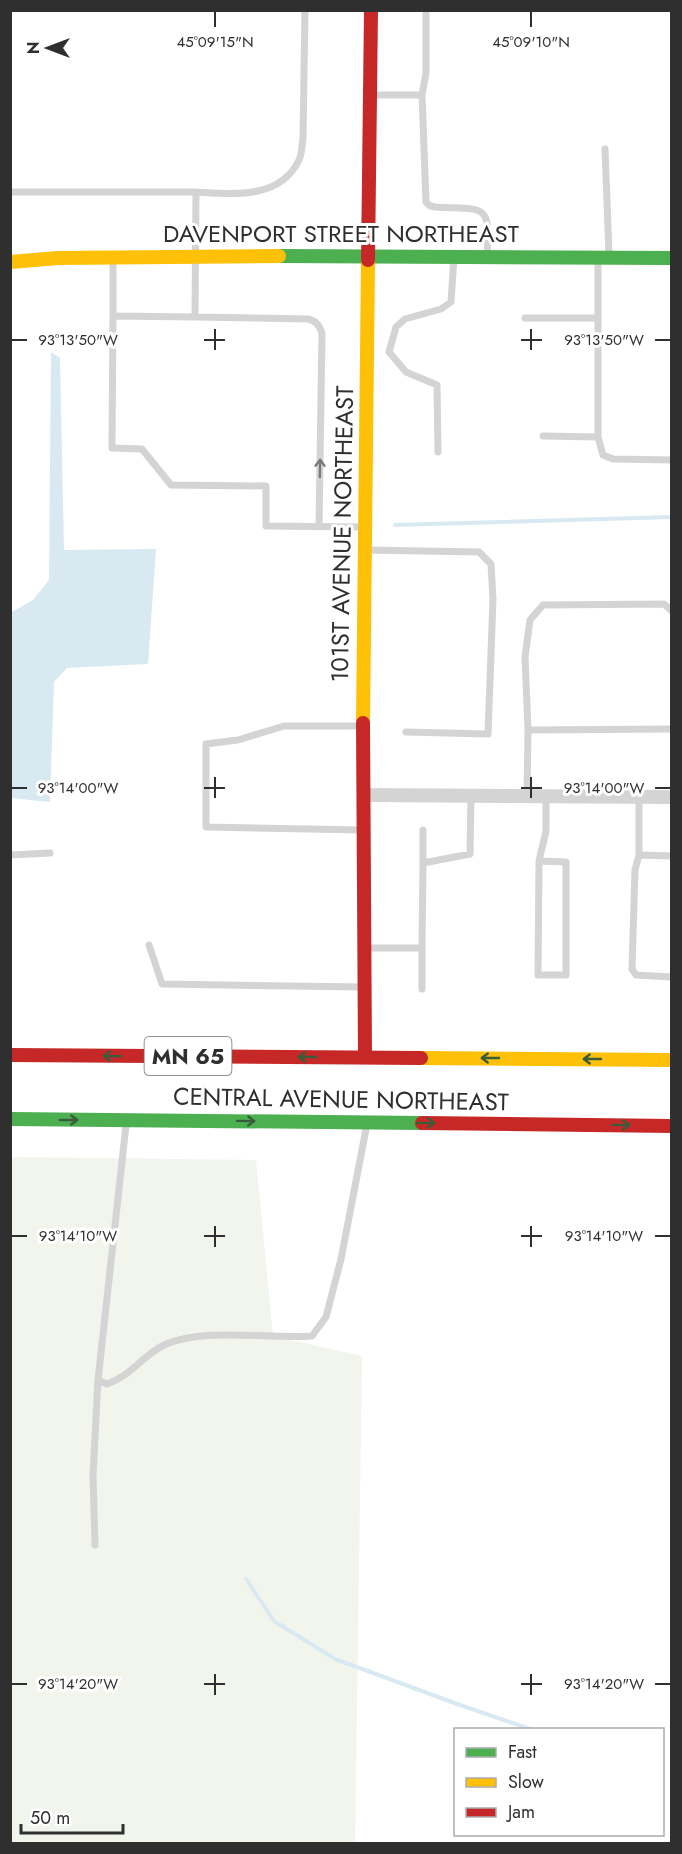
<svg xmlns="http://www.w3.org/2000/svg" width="682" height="1854" font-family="Jost,sans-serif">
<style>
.green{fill:#f1f5ec}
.water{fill:#d8e9f2}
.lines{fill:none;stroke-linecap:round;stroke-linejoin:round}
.stream{stroke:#d8e9f2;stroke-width:4}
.lane{stroke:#d4d4d4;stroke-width:7}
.street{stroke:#d4d4d4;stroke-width:14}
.fast{stroke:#4caf50;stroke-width:14}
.slow{stroke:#ffc107;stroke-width:14}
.jam{stroke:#c62828;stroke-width:14}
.oneway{stroke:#797979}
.oneway2{stroke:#395c3b}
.ticks{fill:none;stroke:#2f2f2f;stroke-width:2}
.labels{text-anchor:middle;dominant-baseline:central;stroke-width:6;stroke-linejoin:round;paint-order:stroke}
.shield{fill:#fff;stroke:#6d6d6d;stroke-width:1.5}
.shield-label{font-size:22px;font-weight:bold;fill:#2f2f2f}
.street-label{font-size:24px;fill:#2f2f2f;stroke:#fff}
.ticks-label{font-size:15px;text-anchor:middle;fill:#2f2f2f;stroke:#fff;stroke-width:6;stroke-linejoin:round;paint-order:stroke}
</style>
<rect width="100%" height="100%" fill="#fff"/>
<path class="green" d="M11 1157 256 1160 273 1336 362 1356 355 1843 11 1844Z"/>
<path class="water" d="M51 352 60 358 64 550 156 549 148 664 67 668 54 682 50 802 11 798 10 613 33 600 49 580Z"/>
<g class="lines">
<path class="stream" d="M395 525 672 517
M246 1579 274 1621 335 1659 460 1705 533 1730"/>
<path class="lane" d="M305 10 303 138C302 145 302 154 299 160 280 200 232 194 196 192L195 317 113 316 112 448 142 449 171 485 266 486V526L361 527
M426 10V73L422 95 426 202 430 206 435 207C484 210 491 201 487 256
M373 95H422
M605 149 609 255
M10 192H196
M113 258V316
M195 317 308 319C316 321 319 325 322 333L319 527
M525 318H597
M389 352 396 327 405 319 441 309 451 302 454 257
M389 352 406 372 437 385 438 452
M543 436 598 437V260
M598 437 603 455 613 459 672 460
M367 550 479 552 491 564 493 599 488 734 406 732
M361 726H284L238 740 206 744V827L361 830
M528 730 525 657 530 620 543 605 664 604 672 611
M527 796 528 730 672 729
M639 796V855L672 856
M10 855 50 853
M639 855 635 870 632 969 636 975 672 977
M539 861 566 862V975H538L539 861 546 831V796
M423 863V830
M149 945 162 984 362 987
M367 948H422L423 863 470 854 471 795
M422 989V948
M98 1380 107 1384C131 1376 143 1355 164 1345 204 1327 268 1339 312 1336L326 1317 341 1259 366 1129
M95 1545 93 1475 98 1380 126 1125"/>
<path class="street" d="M364 795 672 797"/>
<path class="fast" d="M279 256 672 258
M10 1119 422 1123"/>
<path class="slow" d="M10 262 58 258 279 256
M363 723 368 260
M421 1058 672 1060"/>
<path class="jam" d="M368 260 371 10
M363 723 365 1057
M10 1055 421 1058
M422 1123 672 1126"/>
</g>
<defs><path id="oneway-shaft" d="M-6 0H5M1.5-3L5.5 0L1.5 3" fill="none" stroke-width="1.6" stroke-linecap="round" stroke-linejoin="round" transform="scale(1.5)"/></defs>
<use class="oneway" href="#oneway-shaft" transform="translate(320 468) rotate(-89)"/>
<g class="oneway2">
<use href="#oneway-shaft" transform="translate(112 1056) rotate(-179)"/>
<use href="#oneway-shaft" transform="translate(307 1057) rotate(-180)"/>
<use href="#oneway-shaft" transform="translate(490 1058) rotate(-180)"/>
<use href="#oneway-shaft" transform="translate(592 1059) rotate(-180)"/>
<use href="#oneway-shaft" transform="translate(69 1120)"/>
<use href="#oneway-shaft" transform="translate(246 1121) rotate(1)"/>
<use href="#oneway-shaft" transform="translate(426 1123) rotate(1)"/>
<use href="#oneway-shaft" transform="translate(621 1125) rotate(1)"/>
</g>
<path class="ticks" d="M215 12V27M531 12V27M215 329V350M531 329V350M12 340H27M204 340H225M521 340H542M655 340H670M215 777V798M531 777V798M12 788H27M204 788H225M521 788H542M655 788H670M215 1226V1247M531 1226V1247M12 1236H27M204 1236H225M521 1236H542M655 1236H670M215 1674V1695M531 1674V1695M12 1684H27M204 1684H225M521 1684H542M655 1684H670"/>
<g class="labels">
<rect class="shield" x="144.5" y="1037" width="87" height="38" rx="4.5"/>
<g class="shield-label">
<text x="188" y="1056">MN 65</text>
</g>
<g class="street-label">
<text x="341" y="233">DAVENPORT STREET NORTHEAST</text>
<text transform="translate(342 534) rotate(-89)">101ST AVENUE NORTHEAST</text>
<text transform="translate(341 1099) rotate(1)">CENTRAL AVENUE NORTHEAST</text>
</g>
</g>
<g class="ticks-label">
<text x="215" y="47">45°09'15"N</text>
<text x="531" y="47">45°09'10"N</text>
<text x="604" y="345">93°13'50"W</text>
<text x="78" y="345">93°13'50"W</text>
<text x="78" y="793">93°14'00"W</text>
<text x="604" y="793">93°14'00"W</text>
<text x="78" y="1241">93°14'10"W</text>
<text x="604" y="1241">93°14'10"W</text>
<text x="604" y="1689">93°14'20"W</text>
<text x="78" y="1689">93°14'20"W</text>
</g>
<rect width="682" height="1854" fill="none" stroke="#2f2f2f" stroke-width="24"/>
<rect x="454" y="1728" width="210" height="108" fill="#ffffff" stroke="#acacac" stroke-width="1.5"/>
<rect x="466" y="1748" width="30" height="9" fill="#4caf50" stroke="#acacac" stroke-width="1.5"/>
<text x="508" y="1758" font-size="18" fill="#2f2f2f">Fast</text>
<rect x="466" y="1778" width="30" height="9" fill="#ffc107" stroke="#acacac" stroke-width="1.5"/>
<text x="508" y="1788" font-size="18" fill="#2f2f2f">Slow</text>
<rect x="466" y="1808" width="30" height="9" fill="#c62828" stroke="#acacac" stroke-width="1.5"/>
<text x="508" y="1818" font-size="18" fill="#2f2f2f">Jam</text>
<g transform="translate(48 48) rotate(270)" stroke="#ffffff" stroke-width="4.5" paint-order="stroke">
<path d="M0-4.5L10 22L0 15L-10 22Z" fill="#2f2f2f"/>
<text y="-9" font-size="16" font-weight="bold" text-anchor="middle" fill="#2f2f2f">N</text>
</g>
<path d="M21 1824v9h102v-9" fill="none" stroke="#2f2f2f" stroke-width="3"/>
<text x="30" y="1824" font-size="18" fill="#2f2f2f" stroke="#ffffff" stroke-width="4.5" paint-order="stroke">50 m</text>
</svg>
